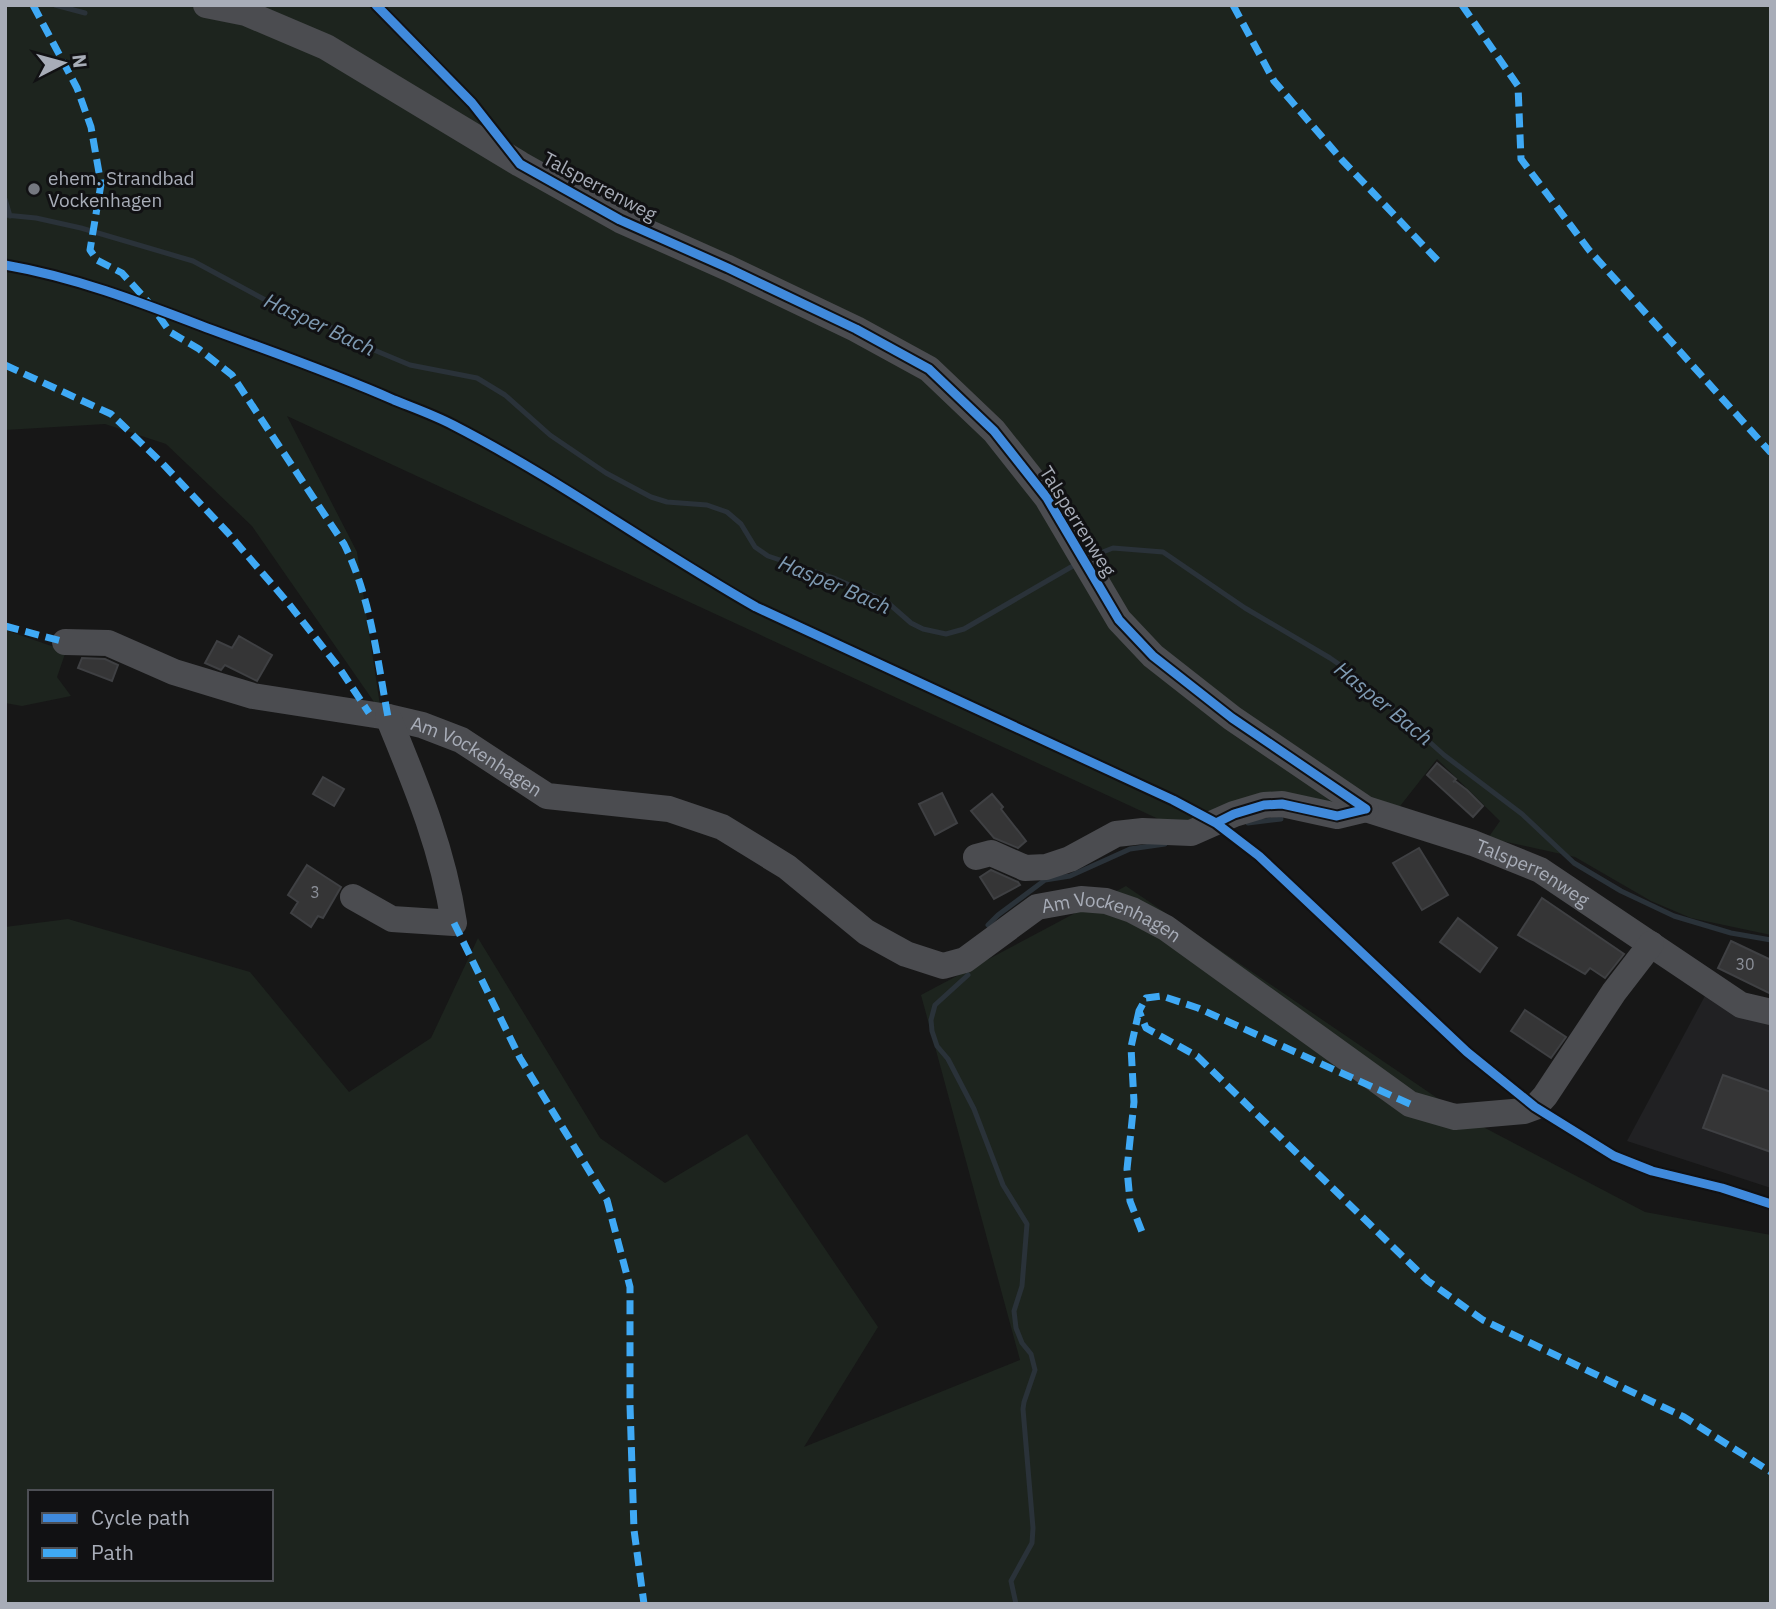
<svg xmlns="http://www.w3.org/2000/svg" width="1776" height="1609" font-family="'IBM Plex Sans',sans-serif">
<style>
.built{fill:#212123}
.green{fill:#1d241e;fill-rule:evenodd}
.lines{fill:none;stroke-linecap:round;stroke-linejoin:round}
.stream{stroke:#2a3239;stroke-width:5}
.building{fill:#353536;stroke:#3f4043;stroke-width:2}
.minor{stroke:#4b4c50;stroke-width:26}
.quiet{stroke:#3fa9f5;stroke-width:7;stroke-dasharray:14 7;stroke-linecap:butt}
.cycleway-casing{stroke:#111113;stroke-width:13}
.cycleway{stroke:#408adc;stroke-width:9}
.poi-dot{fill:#757880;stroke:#111113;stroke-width:2.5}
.labels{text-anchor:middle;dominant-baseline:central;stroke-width:6;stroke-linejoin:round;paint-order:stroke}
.number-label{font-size:16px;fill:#8b8f98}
.poi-label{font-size:19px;fill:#a8adb8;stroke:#111113;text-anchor:start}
.street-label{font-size:19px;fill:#a8adb8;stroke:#111113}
.water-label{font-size:21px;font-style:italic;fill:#7f9bb3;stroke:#111113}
</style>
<rect width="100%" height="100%" fill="#171717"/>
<path class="built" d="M1706 994 1771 1021V1188L1627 1141Z"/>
<path class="green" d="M5 5H1771V935L1691 918 1651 901 1575 857 1488 838 1500 821 1437 759 1397 810 1330 809 1292 812 1178 828 287 416 357 552 381 712 252 526 166 444 105 424 5 430Z
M5 630 66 651 57 677 71 696 22 706 5 703Z
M1126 886 1468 1119 1645 1212 1771 1235V1604H5V927L68 919 250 972 349 1092 431 1038 478 938 600 1138 665 1183 747 1134 878 1327 804 1447 1020 1360 921 995ZM30 1492H271V1579H30Z"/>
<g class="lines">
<path class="stream" d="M55 5 85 13
M5 199 10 216
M5 215 36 218 81 228 193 261 271 303 347 334 374 350 410 365 477 378 505 395 550 435 606 473 651 497 667 502 707 505 727 512 741 524 755 547 768 556 834 578 887 602 911 623 923 629 946 634 964 629 1078 563
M1090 557 1113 548 1163 552 1245 608 1330 658 1356 676 1444 755 1522 814 1574 863 1621 891 1674 916 1731 933 1771 940
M1248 823 1281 819
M988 925 998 915 1045 880 1070 876 1130 849 1165 844
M968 975 935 1005 931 1020 932 1031 937 1046 948 1059 974 1109 1003 1185 1027 1224 1022 1286 1014 1311 1016 1328 1022 1343 1031 1354 1035 1370 1024 1402 1023 1409 1033 1528 1032 1543 1011 1581 1016 1604"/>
</g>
<path class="building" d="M239 636 272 655 257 681 225 665 221 670 205 663 217 641 232 648Z
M82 658 105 659 118 665 112 681 78 668Z
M1437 763 1456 779 1453 782 1455 781 1467 790 1483 806 1473 817 1427 775Z
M323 777 344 789 334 806 313 794Z
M942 793 957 823 935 835 919 804Z
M992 794 1003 807 1001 809 1026 841 1018 848 994 838 971 811Z
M1419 848 1448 895 1422 910 1393 863Z
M307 865 341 887 323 918 318 916 311 927 291 913 298 902 288 895Z
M991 870 1018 882 1020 885 994 899 980 877Z
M1542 898 1624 954 1605 978 1590 968 1585 974 1518 935Z
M1458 918 1497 948 1480 972 1440 942Z
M1731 941 1771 960V994L1718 968Z
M1525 1010 1566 1037 1551 1058 1511 1031Z
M1723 1075 1771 1092V1152L1703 1128Z"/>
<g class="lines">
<g class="minor">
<path id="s1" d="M206 5 246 13 326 47 520 164 620 220 728 268 856 329 929 369 994 431 1047 498 1119 620 1153 656 1232 718 1366 809 1473 843 1540 870 1741 1005 1771 1012"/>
<path id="s2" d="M65 642 108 643 174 672 253 696 388 717 422 725 461 740 547 796 669 809 722 827 787 867 866 932 906 954 943 966 965 960 1037 907 1081 899 1106 901 1132 910 1166 928 1410 1104 1455 1117 1524 1111 1535 1107 1545 1096 1614 992 1651 944"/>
<path d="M976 857 991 853 1025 868 1046 867 1070 859 1116 834 1143 831 1191 833 1234 814 1264 805 1282 804 1337 816 1366 809"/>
<path d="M353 897 392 919 454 923C443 849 416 785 388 717"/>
</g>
<path class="quiet" d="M33 5 77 88 91 127 101 184 90 250 97 260 122 273 151 305 170 332 199 349 232 375 344 544C371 598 377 658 388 717
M1233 5 1274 81 1342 160 1441 264
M1462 5 1518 86 1521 159 1589 250 1771 453
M5 365 111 414 163 464 228 533 289 604 340 669 369 713
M5 626 65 642
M454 923 520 1058 607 1200 630 1287V1405L634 1530 644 1604
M1139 1011 1131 1047 1134 1102 1127 1169 1130 1201 1142 1232
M1410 1104 1198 1008 1162 996 1146 998 1139 1011 1146 1028 1197 1056 1428 1281 1483 1320 1684 1417 1771 1472"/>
<g class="cycleway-casing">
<path id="cycleway" d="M376 5 472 103 520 164 620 220 728 268 856 329 929 369 994 431 1047 498 1119 620 1153 656 1232 718 1366 809
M5 265C74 277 137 301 202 326 266 350 331 372 394 400 414 408 434 415 453 425 558 479 654 549 756 607L1173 800 1216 823 1259 856 1467 1052 1535 1107 1614 1156 1652 1171 1722 1188 1771 1204
M1216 823 1234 814 1264 805 1282 804 1337 816 1366 809"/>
</g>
<use href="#cycleway" class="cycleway"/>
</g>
<circle class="poi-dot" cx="34" cy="189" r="7"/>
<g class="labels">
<g class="number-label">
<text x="315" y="892">3</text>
<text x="1745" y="964">30</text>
</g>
<g class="poi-label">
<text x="48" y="178">ehem. Strandbad<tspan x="48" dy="22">Vockenhagen</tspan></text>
</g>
<g class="street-label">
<text transform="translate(600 186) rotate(28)">Talsperrenweg</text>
<text transform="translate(1078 521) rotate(58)">Talsperrenweg</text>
<text stroke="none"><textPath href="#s2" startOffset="432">Am Vockenhagen</textPath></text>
<text stroke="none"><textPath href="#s1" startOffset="1620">Talsperrenweg</textPath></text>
<text stroke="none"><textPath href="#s2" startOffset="1146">Am Vockenhagen</textPath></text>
</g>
<g class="water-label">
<text transform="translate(320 324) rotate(25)">Hasper Bach</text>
<text transform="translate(835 584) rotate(23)">Hasper Bach</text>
<text transform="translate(1384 703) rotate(39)">Hasper Bach</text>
</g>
</g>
<rect width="1776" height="1609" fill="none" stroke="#a8adb8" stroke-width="14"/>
<rect x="28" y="1490" width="245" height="91" fill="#111113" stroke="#4d4f55" stroke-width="2"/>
<rect x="42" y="1513" width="35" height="10" fill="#408adc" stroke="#4d4f55" stroke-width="2"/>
<text x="91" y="1525" font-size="21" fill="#a8adb8">Cycle path</text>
<rect x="42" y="1548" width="35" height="10" fill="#3fa9f5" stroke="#4d4f55" stroke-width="2"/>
<text x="91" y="1560" font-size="21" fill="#a8adb8">Path</text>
<g transform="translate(63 63) rotate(84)" stroke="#111113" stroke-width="5" paint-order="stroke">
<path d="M0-5L12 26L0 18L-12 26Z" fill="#a8adb8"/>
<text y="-10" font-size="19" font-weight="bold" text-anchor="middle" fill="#a8adb8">N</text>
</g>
</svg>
